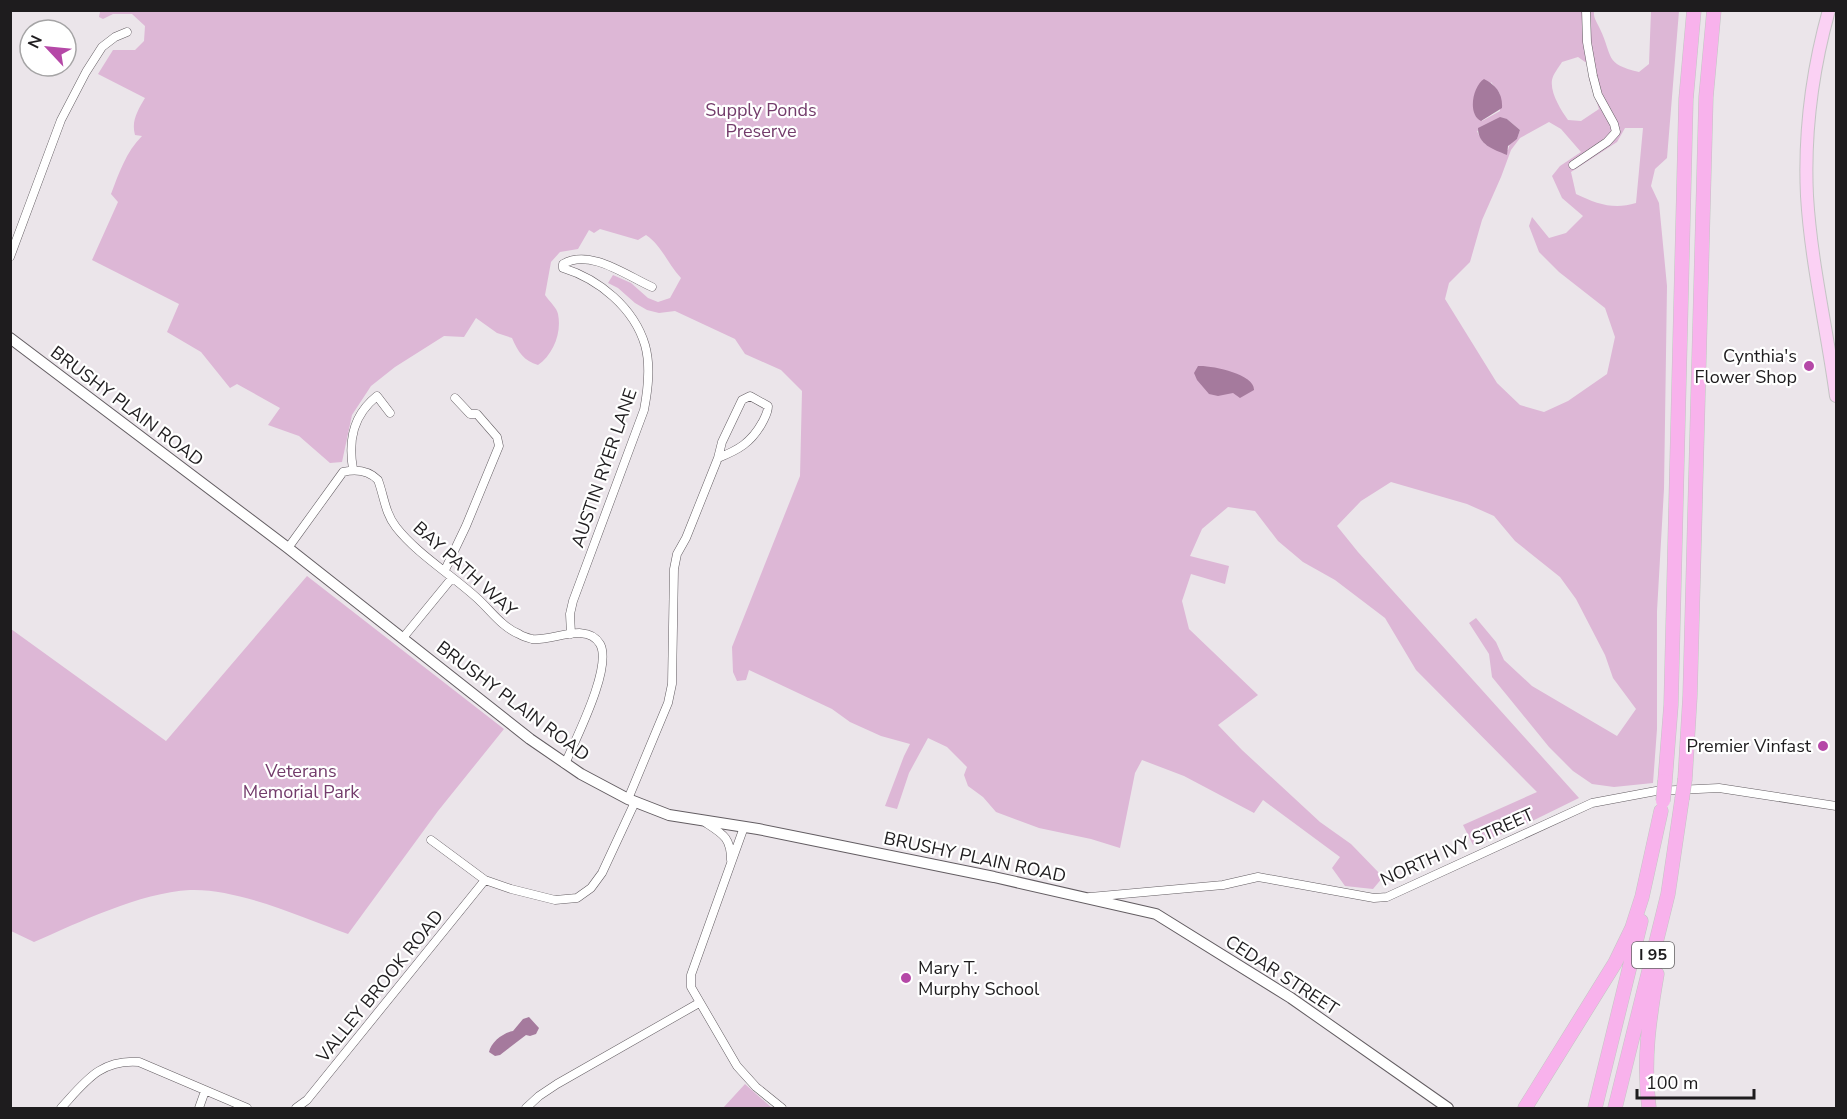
<svg xmlns="http://www.w3.org/2000/svg" width="1847" height="1119" font-family="'Nunito Sans',sans-serif">
<style>
.green{fill:#ddb7d6;fill-rule:evenodd}
.water{fill:#a57a9d}
.lines{fill:none;stroke-linecap:round;stroke-linejoin:round}
.street-casing{stroke:#635d62;stroke-width:9}
.secondary-casing{stroke:#635d62;stroke-width:12}
.primary-casing{stroke:#c4c4c4;stroke-width:14}
.highway-casing{stroke:#c4c4c4;stroke-width:15}
.street{stroke:#fff;stroke-width:8}
.secondary{stroke:#fff;stroke-width:10}
.primary{stroke:#fbd1f4;stroke-width:12}
.highway{stroke:#f8b2ec;stroke-width:14}
.highway-bridge-casing{stroke:#c4c4c4;stroke-width:15;stroke-linecap:butt}
.highway-bridge{stroke:#f8b2ec;stroke-width:14}
.poi-dot{fill:#b548a7;stroke:#fff;stroke-width:2}
.labels{text-anchor:middle;dominant-baseline:central;stroke-width:4.5;stroke-linejoin:round;paint-order:stroke}
.shield{fill:#fff;stroke:#626062;stroke-width:1.5}
.shield-label{font-size:16px;font-weight:bold;fill:#1e1c1e}
.park-label{font-size:18px;fill:#733c6b;stroke:#fff}
.poi-label{font-size:18px;fill:#1e1c1e;stroke:#fff;text-anchor:end}
.street-label{font-size:18px;fill:#1e1c1e;stroke:#fff}
</style>
<rect width="100%" height="100%" fill="#ebe5ea"/>
<path class="green" d="M1594 10C1593 18 1597 22 1600 29 1613 56 1604 64 1639 72L1649 64 1651 11H1679L1667 158 1655 169 1651 186 1659 203 1667 286 1664 489 1657 611V729L1653 783 1614 787 1592 784 1573 771 1549 747 1492 677 1489 654 1469 623 1476 618 1496 642 1504 660 1532 686 1617 736 1636 709 1613 678 1605 655 1576 599 1560 577 1515 541 1494 516 1467 504 1391 482 1361 501 1337 526 1358 552 1579 798 1520 827 1473 845 1463 825 1537 792 1416 670 1385 618 1335 580 1303 562 1278 541 1255 511 1228 507 1202 529 1190 556 1229 566 1225 584 1191 574 1182 601 1189 629 1258 695 1218 725 1242 750 1320 822 1351 844 1383 877 1373 889 1345 886 1332 868 1340 857 1263 800 1254 813 1184 776 1142 760 1135 773 1120 848 1091 839 1039 828 996 812 983 797 968 786 964 775 967 767 947 747 928 738 909 773 897 809 885 806 904 756 910 744 881 736 850 722 832 709 749 670 746 680 737 681 733 672 732 647 800 476 802 391 781 370 745 354 735 339 675 311 659 313 647 310 635 303 618 288 608 283 613 275 631 283 648 298 658 302 670 298 681 278C667 263 663 247 646 235L638 240 600 229 594 233 589 230 578 249 560 252 551 262 545 295C549 301 557 308 558 314 562 333 553 355 538 365 524 361 518 352 512 338L497 333 476 318 464 337 444 336 395 367 371 386 352 415 342 462 330 463 299 436 268 425 280 408 237 384 230 388 201 352 167 332 179 304 92 260 118 202 111 194C119 173 126 152 142 136L135 135C131 121 138 110 145 98L98 74 113 50H135L144 41 145 26 132 14H113L103 19 99 17 100 12 104 11ZM1578 57 1588 64 1589 79 1599 109 1581 121 1568 120C1561 110 1550 93 1552 80 1553 74 1559 67 1562 62ZM1491 82 1500 94V111L1482 121ZM1507 119 1520 130 1517 139 1510 143 1508 150C1490 147 1485 149 1477 131ZM1549 122 1561 129 1581 152 1560 166 1552 176 1562 198 1583 216 1566 233 1549 238 1532 217 1529 226 1539 252 1559 272 1605 308 1615 337 1607 374 1568 401 1544 412 1520 405 1497 383 1445 299 1449 283 1470 262 1482 220 1501 177 1511 150 1520 138ZM1625 128H1643L1636 203C1614 210 1597 204 1576 194L1571 172 1617 142Z
M307 576 504 729 438 811 348 934C303 918 238 888 190 890 139 893 80 922 34 942L11 931V629L166 741Z
M745 1084 772 1108H723Z"/>
<path class="water" d="M1484 79C1496 85 1503 94 1502 108L1481 121C1467 114 1473 86 1484 79Z
M1500 117 1507 119 1520 130 1517 139 1508 146 1507 155C1493 149 1478 145 1478 128Z
M1198 366C1211 365 1255 374 1254 390L1240 398 1233 393 1218 396 1209 394 1197 380 1194 373Z
M529 1017 539 1028 536 1034 530 1036 526 1035 500 1055 495 1056 489 1052C491 1042 503 1033 513 1031L523 1019Z"/>
<g class="lines">
<g class="street-casing">
<path id="street" d="M1573 165 1607 142 1616 132 1614 124 1598 95 1593 76 1587 42 1586 10
M10 257 61 120 86 72 102 47 115 37 127 32
M750 396 768 406C768 413 765 417 762 423 751 443 738 450 718 458L722 442 742 400Z
M353 469C348 440 353 415 377 396L390 413
M288 548 343 472C356 469 368 470 378 480 384 496 385 513 396 527 417 554 452 575 478 599 491 611 502 627 519 634 522 636 528 638 532 639 551 642 587 621 600 644 613 667 575 740 565 764
M445 570 466 526 499 446 497 437 477 414H470L455 398
M571 634 570 614 573 601 644 410C648 389 651 366 645 345 634 308 599 279 563 268V264C590 248 627 276 652 287
M402 639 452 578
M628 799 668 703 672 684 674 569 677 554 686 538 718 458
M706 823C723 834 731 838 731 860
M744 827 691 975V987L737 1066 756 1087 782 1108
M431 840 485 880 511 889 555 900 577 898 591 888 602 873 635 802
M1090 897 1223 885 1258 877 1374 898 1387 897 1592 803 1656 791 1719 788 1836 806
M61 1108C85 1082 100 1059 139 1062L247 1108
M199 1108 205 1091
M296 1108 307 1100 485 880
M526 1108 539 1096 557 1084 699 1003"/>
</g>
<g class="secondary-casing">
<path id="secondary" d="M10 338 288 548 530 739 581 774 628 799 669 815 758 829 812 840 994 877 1156 914 1291 998 1448 1108"/>
</g>
<g class="primary-casing">
<path id="primary" d="M1829 10C1812 71 1804 133 1807 196 1811 263 1827 329 1836 396"/>
</g>
<g class="highway-casing">
<path id="highway" d="M1685 779 1690 696 1706 97 1714 10
M1665 781 1671 705 1686 99 1694 10
M1525 1108 1615 963 1632 928 1642 897 1661 811
M1595 1108 1641 921
M1615 1108 1668 894 1682 799
M1649 1108C1643 1061 1649 1020 1657 974"/>
</g>
<use href="#street" class="street"/>
<use href="#secondary" class="secondary"/>
<use href="#primary" class="primary"/>
<use href="#highway" class="highway"/>
<g class="highway-bridge-casing">
<path id="highway-bridge" d="M1682 799 1685 779
M1663 801 1665 781"/>
</g>
<use href="#highway-bridge" class="highway-bridge"/>
</g>
<g class="poi-dot">
<circle cx="1809" cy="366" r="6"/>
<circle cx="1823" cy="746" r="6"/>
<circle cx="906" cy="978" r="6"/>
</g>
<g class="labels">
<rect class="shield" x="1632" y="942" width="42" height="26" rx="4.5"/>
<g class="shield-label">
<text x="1653" y="955">I 95</text>
</g>
<g class="park-label">
<text x="761" y="110">Supply Ponds<tspan x="761" dy="21">Preserve</tspan></text>
<text x="301" y="771">Veterans<tspan x="301" dy="21">Memorial Park</tspan></text>
</g>
<g class="poi-label">
<text x="1797" y="356">Cynthia's<tspan x="1797" dy="21">Flower Shop</tspan></text>
<text x="1811" y="746">Premier Vinfast</text>
<text x="918" y="968" text-anchor="start">Mary T.<tspan x="918" dy="21">Murphy School</tspan></text>
</g>
<g class="street-label">
<text transform="translate(127 406) rotate(37)">BRUSHY PLAIN ROAD</text>
<text transform="translate(604 468) rotate(-71)">AUSTIN RYER LANE</text>
<text transform="translate(465 569) rotate(42)">BAY PATH WAY</text>
<text transform="translate(513 701) rotate(37)">BRUSHY PLAIN ROAD</text>
<text transform="translate(1457 847) rotate(-24)">NORTH IVY STREET</text>
<text transform="translate(975 857) rotate(12)">BRUSHY PLAIN ROAD</text>
<text transform="translate(1282 975) rotate(33)">CEDAR STREET</text>
<text transform="translate(380 986) rotate(-51)">VALLEY BROOK ROAD</text>
</g>
</g>
<rect width="1847" height="1119" fill="none" stroke="#1e1c1e" stroke-width="24"/>
<g transform="translate(48 48) rotate(296)"><circle r="28" fill="#ffffff" stroke="#a5a4a5" stroke-width="1.5"/>
<path d="M0-4.5L10 22L0 15L-10 22Z" fill="#b548a7"/>
<text y="-9" font-size="16" font-weight="bold" text-anchor="middle" fill="#1e1c1e">N</text>
</g>
<path d="M1637 1089v9h117v-9" fill="none" stroke="#1e1c1e" stroke-width="3"/>
<text x="1646" y="1089" font-size="18" fill="#1e1c1e" stroke="#ffffff" stroke-width="4.5" paint-order="stroke">100 m</text>
</svg>
